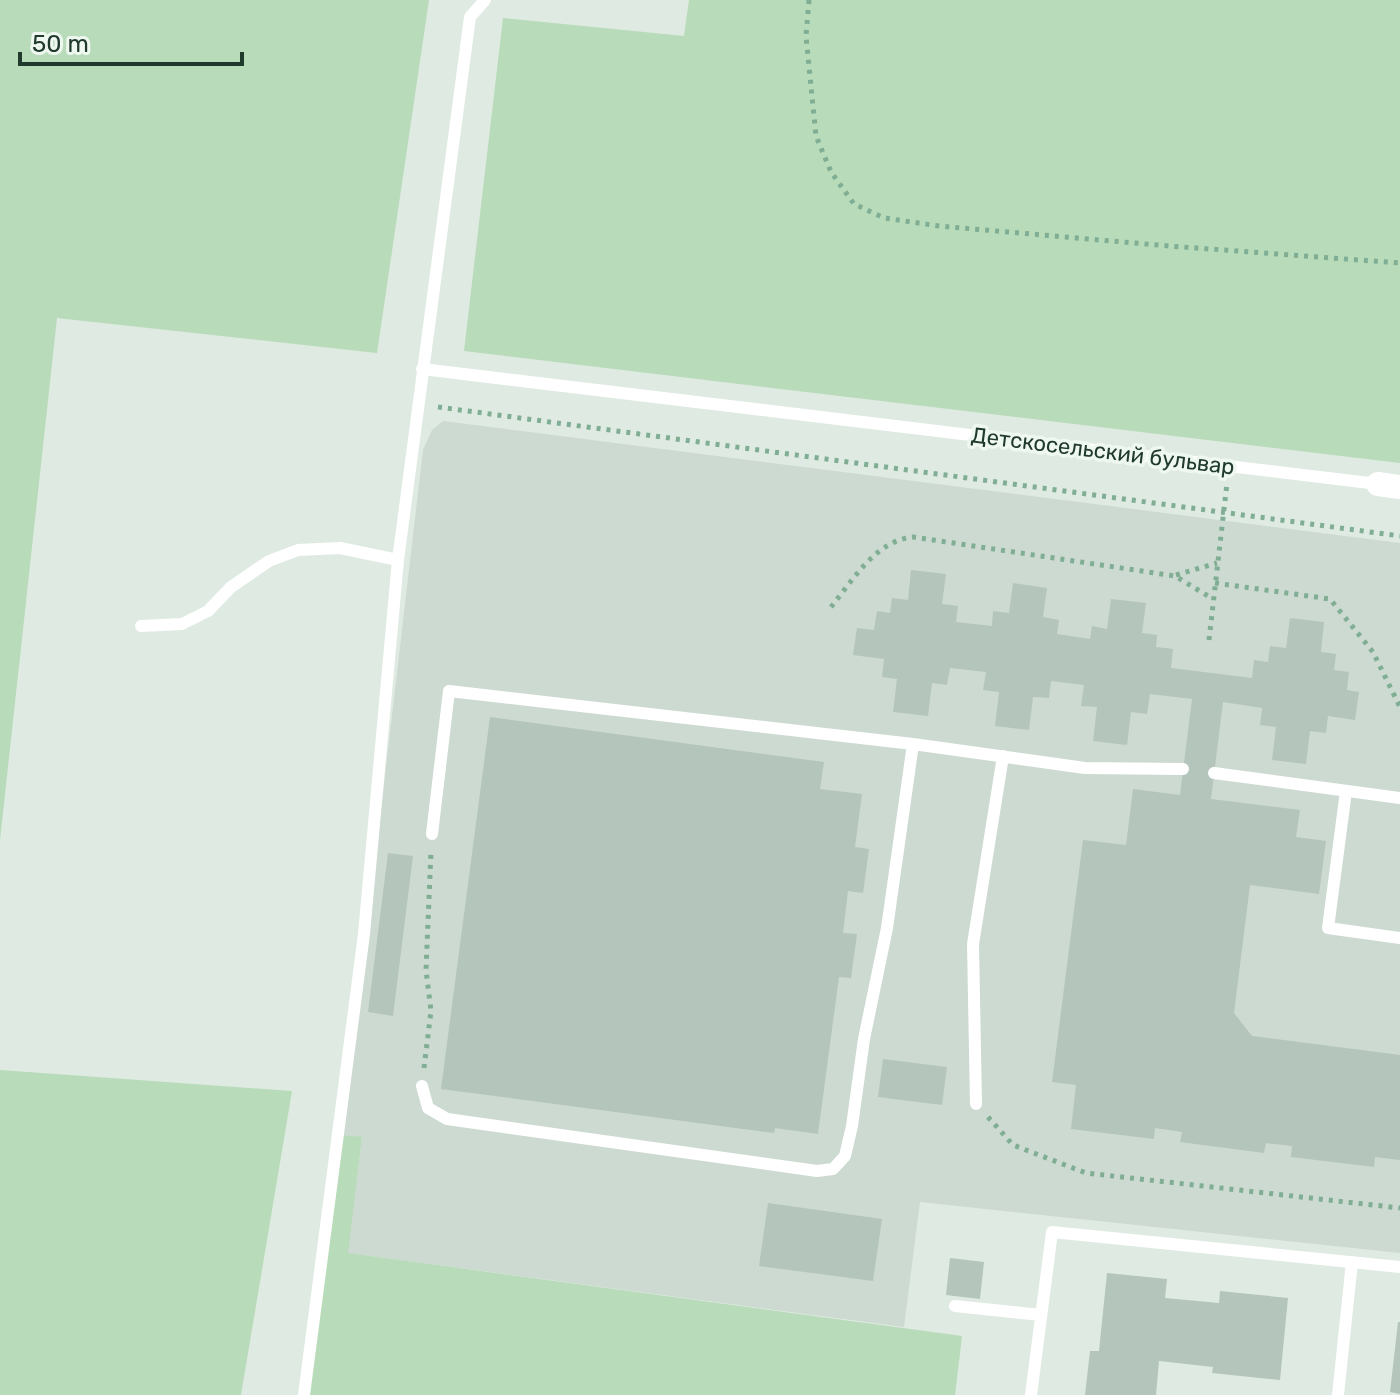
<svg xmlns="http://www.w3.org/2000/svg" width="1400" height="1395" font-family="Rubik,sans-serif">
<style>
.built{fill:#cddad1}
.green{fill:#b8dbb9}
.building{fill:#b4c5bb}
.lines{fill:none;stroke-linecap:round;stroke-linejoin:round}
.path{stroke:#80ae94;stroke-width:5;stroke-dasharray:4 6;stroke-linecap:butt}
.lane{stroke:#fff;stroke-width:12}
.street{stroke:#fff;stroke-width:24}
.labels{text-anchor:middle;dominant-baseline:central;stroke-width:7;stroke-linejoin:round;paint-order:stroke}
.street-label{font-size:22px;fill:#203a2d;stroke:#eff7f1}
</style>
<rect width="100%" height="100%" fill="#dfeae2"/>
<path class="built" d="M443 421 1400 543V1253L920 1202 904 1327 347 1253 362 1138 343 1135 423 450 432 430Z"/>
<path class="green" d="M0 0H429L377 353 57 318 0 840Z
M689 0H1400V463L464 351 503 18 684 36Z
M0 1070 292 1091 241 1395H0Z
M343 1135 362 1137 348 1253 962 1336 955 1395H309Z"/>
<path class="building" d="M911 570 946 574 942 604 958 606 956 622 992 626 993 611 1009 613 1013 583 1047 588 1043 617 1059 620 1057 634 1090 639 1092 626 1107 629 1111 599 1146 603 1142 633 1157 635 1156 647 1173 649 1171 668 1252 678 1254 660 1268 662 1270 646 1286 648 1290 618 1324 622 1321 652 1336 654 1334 670 1349 672 1347 690 1359 692 1355 720 1328 716 1326 733 1310 731 1306 764 1272 760 1276 727 1260 725 1262 708 1223 702 1211 799 1300 810 1296 837 1326 841 1319 894 1250 885 1234 1013 1252 1036 1400 1055V1160L1375 1157 1374 1167 1291 1157 1292 1146 1266 1143 1264 1153 1180 1142 1182 1132 1155 1128 1154 1139 1071 1129 1076 1085 1052 1082 1083 840 1126 845 1133 789 1180 795 1192 699 1150 694 1147 714 1131 712 1127 745 1093 741 1097 707 1081 706 1084 685 1051 681 1049 698 1033 697 1029 730 995 726 999 692 983 690 986 672 950 668 947 685 932 683 928 716 893 712 897 679 882 677 884 659 853 655 857 628 874 630 877 611 890 613 892 598 908 600Z
M490 717 824 762 820 789 862 794 855 847 869 849 863 893 848 891 843 933 857 934 851 978 839 977 818 1134 775 1128 774 1133 441 1089Z
M388 853 413 856 393 1016 368 1012Z
M883 1059 947 1067 942 1105 878 1097Z
M768 1203 882 1219 873 1281 759 1266Z
M950 1258 984 1262 980 1299 946 1295Z
M1107 1273 1167 1279 1165 1298 1219 1303 1220 1291 1288 1298 1280 1380 1212 1373 1213 1367 1159 1361 1156 1395H1085L1090 1351H1099Z
M1398 1322H1400V1394L1390 1392Z"/>
<g class="lines">
<path class="path" d="M809 0 806 36 816 136 831 172 854 204 884 218 939 226 1169 246 1400 263
M438 407 1400 536
M1176 575 1217 563
M1215 583 1330 599 1373 652 1400 707
M831 607C854 579 875 541 913 537L1175 576 1213 599
M1209 640 1227 483
M424 1068 431 1011 426 970 431 851
M988 1117 1013 1145 1086 1173 1400 1208"/>
<path class="lane" d="M422 369 1378 484
M141 626 182 624 208 611 231 587 269 561 298 550 340 548 398 560
M1214 773 1400 798
M1346 791 1328 928 1400 938
M432 834 449 691 913 744 1085 768 1183 769
M422 1086 428 1108 447 1119 817 1171 833 1169 845 1156 852 1126 864 1039 887 928 913 744
M976 1104 973 944 1003 756
M955 1306 1041 1315
M304 1395 364 934 398 560 470 17 485 0
M1031 1395 1052 1232 1400 1267
M1338 1395 1352 1262"/>
<path class="street" d="M1378 484 1400 487"/>
</g>
<g class="labels">
<g class="street-label">
<text transform="translate(1103 451) rotate(7)">Детскосельский бульвар</text>
</g>
</g>
<path d="M20 52v12h222v-12" fill="none" stroke="#203a2d" stroke-width="4"/>
<text x="32" y="52" font-size="24" fill="#203a2d" stroke="#eff7f1" stroke-width="6" paint-order="stroke">50 m</text>
</svg>
